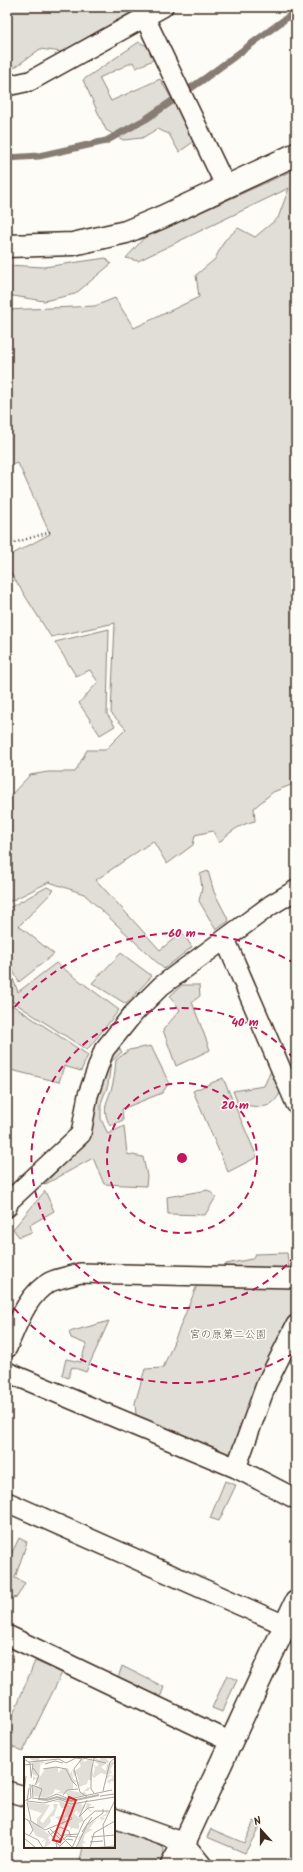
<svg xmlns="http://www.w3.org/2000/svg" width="303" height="1872" font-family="Kalam,'Klee One',sans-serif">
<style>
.green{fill:#e1ded7;stroke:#8e847a}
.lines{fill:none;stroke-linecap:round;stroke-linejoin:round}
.stream{stroke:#887d74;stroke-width:7}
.street-casing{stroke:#3b2a1e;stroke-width:22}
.secondary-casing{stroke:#3b2a1e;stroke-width:25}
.path{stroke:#3b2a1e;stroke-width:2.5;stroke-dasharray:1 3;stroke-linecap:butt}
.street{stroke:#fdfcf7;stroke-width:19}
.secondary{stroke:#fdfcf7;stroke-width:22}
.ring{fill:none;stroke:#c2185b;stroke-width:2;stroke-dasharray:7 5}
.labels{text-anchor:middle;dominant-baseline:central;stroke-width:3;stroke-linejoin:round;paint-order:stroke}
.park-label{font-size:11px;fill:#64574c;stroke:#fdfcf7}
.inset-river{fill:none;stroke:#bbb4ad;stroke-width:2}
.inset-road{fill:none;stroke:#afa8a0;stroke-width:1}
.view{fill:#d62828;fill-opacity:0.15;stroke:#d62828;stroke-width:2}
.inset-edge{fill:none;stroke:#3b2a1e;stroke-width:2}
.centre{fill:#c2185b;stroke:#fdfcf7;stroke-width:2}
.ring-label{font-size:12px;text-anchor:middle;font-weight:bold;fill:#c2185b;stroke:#fdfcf7;stroke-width:3;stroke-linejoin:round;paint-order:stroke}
</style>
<rect width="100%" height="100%" fill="#fdfcf7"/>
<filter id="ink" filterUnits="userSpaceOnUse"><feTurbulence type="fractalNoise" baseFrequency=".025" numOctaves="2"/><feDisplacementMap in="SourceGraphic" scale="8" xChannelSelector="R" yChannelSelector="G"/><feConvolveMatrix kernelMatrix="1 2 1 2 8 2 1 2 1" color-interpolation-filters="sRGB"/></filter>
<g filter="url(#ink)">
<path class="green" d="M7 7H140L62 52 40 49 7 73Z
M139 42 147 46 155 59 136 68 133 62 99 78 111 101 160 79 196 140 179 152 169 134 157 129 142 138 123 140 106 130 83 80Z
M296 169V783L273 792 254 808 255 821C241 824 229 832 219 843L213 831 195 835 193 845 167 864 153 841 96 880 160 950 182 932 192 947 164 969 84 894 49 882 7 903V799L30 775 48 772H75L87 750H105L126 729 111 713 115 623 51 637 7 567V557L50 534 18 463 7 466V310L95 306 115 298 134 328 199 297 196 275 215 259 224 241 238 228 255 237 278 218 289 188 138 261 126 258 144 238Z
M106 258 111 264 75 294 44 301 7 295V265L44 267Z
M109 629 107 714 115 726 100 735 79 703 98 682 90 670 76 676 55 642Z
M208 871 214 892 229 921 216 930 199 901 202 888 200 874Z
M47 887 54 890 19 926 54 954 19 982 10 965 7 967V956L9 954 7 950V909Z
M121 953 152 976 126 1004 92 983Z
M56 963 119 1010 87 1050 10 1000 7 1006V973L10 971 18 992Z
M182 985H199L200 996 192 1002 210 1050 176 1066 163 1030 180 1010 170 996Z
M12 1005 88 1055 81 1071 64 1066 59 1082 7 1069V1014Z
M117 1046 122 1052 111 1062 108 1085 101 1103V1119L108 1134 124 1126 127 1154 143 1157 147 1176 146 1186 104 1184 93 1158 44 1185 88 1137 93 1096 108 1054Z
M151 1046 169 1083 162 1093 122 1109 123 1120 110 1126C100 1106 109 1101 113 1083 115 1075 115 1068 116 1060L129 1050Z
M272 1068 281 1091C271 1112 259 1107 238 1104L233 1091 264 1086Z
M223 1078 257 1157 228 1172 193 1091Z
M208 1190 216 1197 205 1215 168 1214 167 1197Z
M45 1191 54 1211 30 1225 32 1232 19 1237 13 1229Z
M287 1253 289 1269 226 1268V1264L252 1259 255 1254Z
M198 1283 296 1286V1308L266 1367 232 1455 136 1415 135 1403 145 1369 163 1368Z
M109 1321 86 1372 72 1367 68 1378 62 1375 66 1359 81 1362 86 1344 71 1338 69 1332Z
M225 1481 236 1485 219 1521 210 1518Z
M19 1538 27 1542 15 1578 25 1583 17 1597 7 1599V1563Z
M35 1661 62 1673 23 1752C9 1746 7 1745 7 1729Z
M122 1666 164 1687 160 1698 118 1678Z
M227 1675 237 1680 222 1712 212 1708Z
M254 1821 260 1826 245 1853 207 1837 211 1829 244 1843Z
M114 1829 156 1841 164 1849 163 1862 161 1865H79L83 1847H114Z"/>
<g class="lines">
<path class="stream" d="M7 158 39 156 106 141 146 119 204 79 296 11"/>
<g class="street-casing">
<path id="street" d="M145 18 226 187
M7 86 30 81 163 7
M225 939 296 1104
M7 1207 9 1201 81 1134 88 1095 104 1050 133 1014 161 986 271 905 296 890
M7 1348C17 1325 27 1294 50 1282 59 1278 71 1276 80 1273L296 1278
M7 1372 236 1468 296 1499
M236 1468 266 1385 296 1325
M7 1502 296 1630
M7 1635 231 1742
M7 1791 25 1796
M114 1818 184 1843 202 1865"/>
</g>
<g class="secondary-casing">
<path id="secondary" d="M7 246 73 244 126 232 162 217 296 154
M172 1865 184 1843 296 1602"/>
</g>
<path class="path" d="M7 545 50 532"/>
<use href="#street" class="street"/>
<use href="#secondary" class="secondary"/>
</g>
</g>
<g class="ring">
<circle cx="182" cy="1158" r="75"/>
<path d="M295 1256A150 150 0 1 1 295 1060"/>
<path d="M294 1353A225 225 0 0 1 7 1300M7 1016A225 225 0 0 1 294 963"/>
</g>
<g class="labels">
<g class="park-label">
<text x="228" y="1335">宮の原第二公園</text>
</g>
</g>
<g transform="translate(24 1757)">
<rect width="91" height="91" fill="#fdfcf7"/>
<path d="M5 0H16L15 4 19 2 20 5 29 4 15 7 18 8 16 9 15 21 22 11 34 10V16L39 11H44L46 17 48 14 49 22 55 25 53 17 50 20 48 12 51 14 57 9 55 4 59 1H64L59 3 60 5 68 1 69 19 71 11 68 7 72 10 75 7 70 5H76L70 3 69 0 76 3 77 0H88V2L82 1 85 5 77 10 82 14 83 7 91 4 86 13 88 15 84 18 91 19V25L87 24 86 27 83 24 80 28 81 25 90 20 86 19 81 24 83 18 77 16 70 21 68 19V23L75 24 64 23 63 27 55 30 53 25 49 26V32L44 33 58 36 64 30 66 31 64 34H60L63 38 43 41V37L33 36 37 34 31 32 29 37 21 41 10 39 7 29 9 25 8 28 14 30 16 25 12 28V21L9 24V19L12 21 13 19 9 18 8 6 12 4 7 3ZM36 43 46 49 57 45 58 50 60 47 61 50 53 58 54 53 50 56 55 61 56 58 61 53 63 46 68 47 64 51 68 54 67 55 63 52 57 57 60 64 55 66V72L48 71 47 73 46 69 42 70 48 59 40 61 42 63 39 65 41 66 35 68 38 65 31 60 41 58 42 51H37L35 45H28ZM4 45 26 48 16 64 19 66 30 52 29 47H34L30 59 26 60 27 65 21 71H16L26 78 24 81 27 86 23 89 20 91 22 83 17 85 21 82 12 79 3 62 13 67V62L18 56 5 52ZM82 53 84 55 82 59 77 60 81 61 74 67 78 63 76 61 71 64 65 72H69L61 77 59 84 62 85 58 87 60 91H53L56 84 54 82 65 67 82 57Z" fill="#e1ded7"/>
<path class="inset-river" d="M14 42 23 43 33 40 47 44 75 38"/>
<path class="inset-road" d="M59 0 50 12 56 35 63 40M59 1 82 6M70 1 67 16V32L70 36M0 2 6 6 7 19M5 5 35 2 42 6 52 1 58 2M21 7 31 4 39 6M0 8 9 7 7 21M9 11 15 19 11 28M19 12 32 10 42 12 48 24 53 29M79 34 86 5 91 1M0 36 2 19M39 38 43 33 54 32M76 39 90 37M9 40 8 28 18 32 15 41M8 41 21 42 33 37 45 42 88 33M0 44 7 41 6 27M3 44 20 46 35 42 47 47 91 40M3 44 5 31M3 45 7 64 21 73 48 62 47 60M56 59 64 51 70 50M55 60 63 43M0 61 5 64 9 73 5 79M26 72 36 82M31 73 48 90M24 74 37 91M58 75 68 60M0 76 14 83 19 91M27 77 36 70 45 74 46 79M67 80 91 78M0 81 12 91M66 85 79 84M35 86 43 79 53 80M36 89 43 82 49 83M33 91 32 86 40 78 54 77M48 91 60 64 71 54H86M52 91 63 68 79 56V52M66 91 70 76 91 64M68 91 91 89M81 91 79 68 91 43"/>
<path class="view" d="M45 40 52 43 36 85 29 83Z"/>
<rect width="91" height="91" class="inset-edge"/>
</g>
<circle cx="182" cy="1158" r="6" class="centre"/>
<g class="ring-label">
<text x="182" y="937">60 m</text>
<text x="245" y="1026">40 m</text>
<text x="235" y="1109">20 m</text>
</g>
<rect width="303" height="1872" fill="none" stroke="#fdfcf7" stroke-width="24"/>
<rect x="12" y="12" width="279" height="1848" fill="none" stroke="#3b2a1e" stroke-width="1.5" filter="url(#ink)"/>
<g transform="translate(261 1830) rotate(339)" stroke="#fdfcf7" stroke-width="3" paint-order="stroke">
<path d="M0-3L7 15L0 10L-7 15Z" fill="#3b2a1e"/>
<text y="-6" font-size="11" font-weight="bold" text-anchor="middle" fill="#3b2a1e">N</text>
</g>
</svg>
